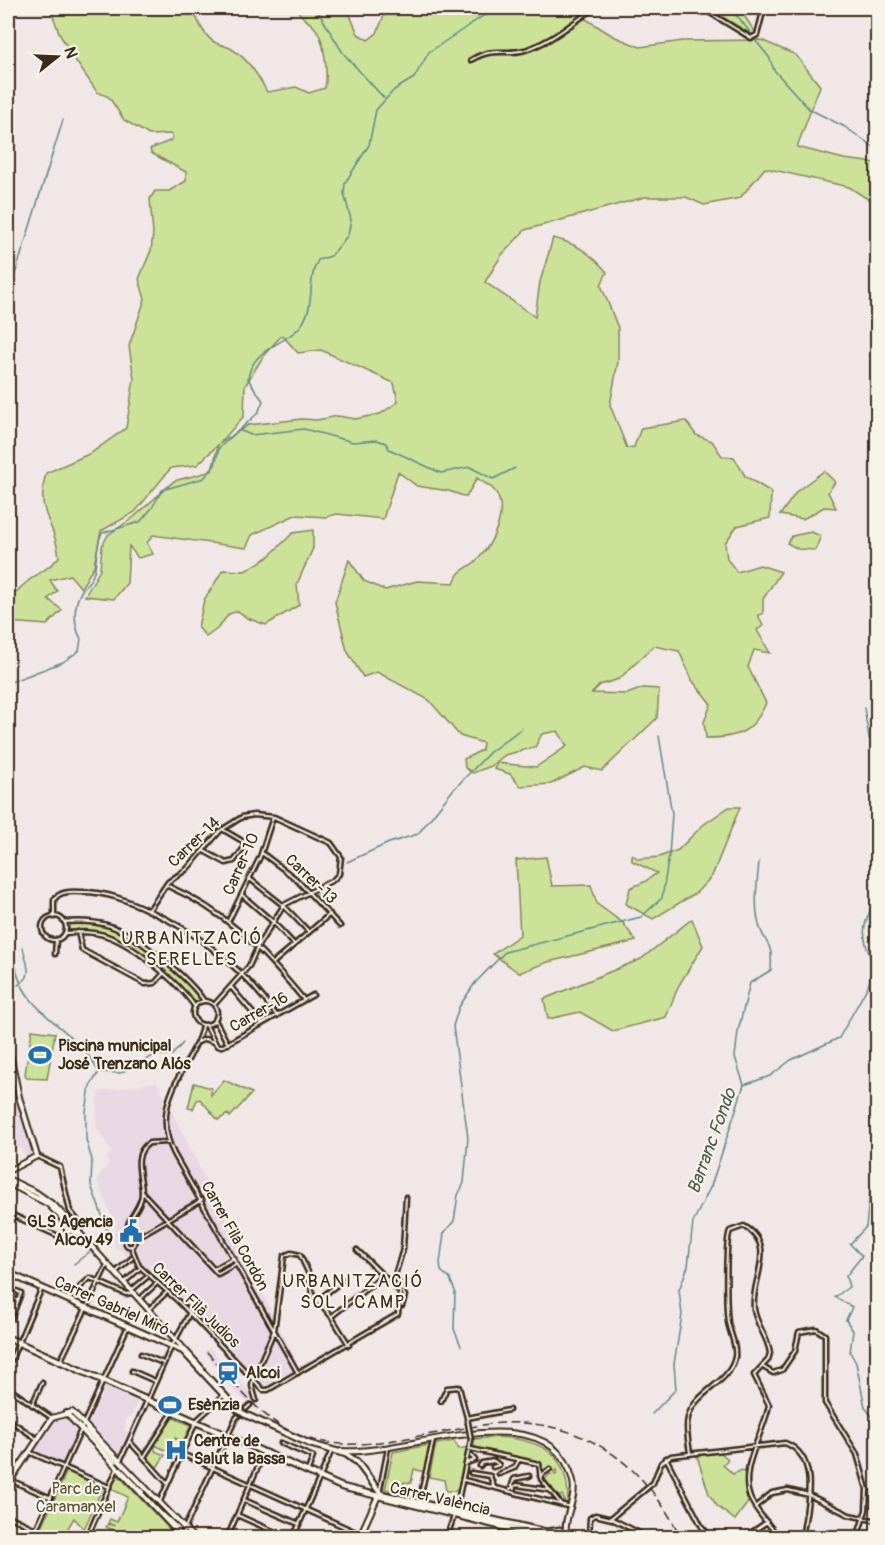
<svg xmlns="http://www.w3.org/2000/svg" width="885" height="1545" font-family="Pangolin,sans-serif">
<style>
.built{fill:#e8d8e4}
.green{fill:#cbe298;stroke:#83865b;stroke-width:1.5;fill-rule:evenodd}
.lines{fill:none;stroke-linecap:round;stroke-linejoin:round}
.stream{stroke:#5f8889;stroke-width:1.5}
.street-casing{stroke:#3b2a1e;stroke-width:7}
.secondary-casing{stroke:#3b2a1e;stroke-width:8}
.primary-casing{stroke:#3b2a1e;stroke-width:9}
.street{stroke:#f7f3e8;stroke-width:2}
.secondary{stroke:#f7f3e8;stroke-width:4}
.primary{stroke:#f7f3e8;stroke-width:4.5}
.rail{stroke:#3b2a1e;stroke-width:1.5;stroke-dasharray:9 4.5;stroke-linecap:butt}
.street-bridge-casing{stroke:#3b2a1e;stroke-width:7;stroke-linecap:butt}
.primary-bridge-casing{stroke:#3b2a1e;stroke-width:9;stroke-linecap:butt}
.street-bridge{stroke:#f7f3e8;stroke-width:2}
.primary-bridge{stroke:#f7f3e8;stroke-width:4.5}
.labels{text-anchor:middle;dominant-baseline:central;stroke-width:4.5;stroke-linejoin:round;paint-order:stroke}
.street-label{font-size:16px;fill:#3b2a1e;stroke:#f7f3e8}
.poi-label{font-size:16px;font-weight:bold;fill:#3b2a1e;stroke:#f7f3e8;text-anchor:start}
.park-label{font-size:16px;fill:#584f36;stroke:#f7f3e8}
.neighbourhood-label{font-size:18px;letter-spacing:1.5px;fill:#3b2a1e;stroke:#f7f3e8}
.water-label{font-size:18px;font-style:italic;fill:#4d5953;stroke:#f7f3e8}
</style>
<rect width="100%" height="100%" fill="#f0e7e6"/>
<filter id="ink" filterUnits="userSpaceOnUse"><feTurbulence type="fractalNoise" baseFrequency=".0167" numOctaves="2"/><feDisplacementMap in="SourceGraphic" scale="12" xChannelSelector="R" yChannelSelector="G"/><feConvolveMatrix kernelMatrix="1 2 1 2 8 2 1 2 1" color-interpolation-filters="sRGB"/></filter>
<g filter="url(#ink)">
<path class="built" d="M10 1063 34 1155 29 1158 25 1157 21 1147 8 1151V1064Z
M157 1082 300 1369 266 1388 221 1339 219 1340 146 1269 114 1246 116 1220 110 1213 97 1179 108 1164 107 1156 113 1153 96 1127 98 1092Z
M210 1348 231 1371 258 1403 252 1407 224 1381 227 1379 204 1352Z
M106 1387 138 1402 132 1415 127 1417 124 1430 130 1433 118 1455 89 1423Z
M63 1417 78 1431 62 1464 34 1450 55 1420Z"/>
<path class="green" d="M50 8H193C196 19 205 38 216 43 221 45 226 46 230 48 246 57 259 76 267 92L296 87 309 93 325 88C328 74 325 39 315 28 308 20 301 18 296 8H347L358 34 368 40 377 33 387 8H589L578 14 613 36 640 47 683 41 761 40 796 55 820 86 797 147 844 159 876 163 877 160V205L849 187 765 168 740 198 704 205 686 197H645L525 230 501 256 485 282 535 317 540 282 553 238C578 244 590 253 607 272L601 285 618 328V362L610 405 627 448 634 447 641 428 686 421 696 435 712 441 722 456 734 457 745 476 771 492 770 518 737 526 725 543 727 559 737 572 760 565 781 572 763 599V614L758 615 763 626 757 630 770 653 754 650 748 667 766 703C753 733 737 738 706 738L704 722 711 704 692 680 679 651 654 646 619 679 600 685 592 693 627 694 643 688 659 689 657 718 602 771 585 767 551 784 520 786 510 774 494 769 497 763 536 767 567 746 558 731 542 734 535 747 505 755 491 766 473 773 465 768 464 759 482 750 483 743 460 736 429 700 377 672 363 677 347 651 335 602 349 560 364 581 385 590 417 581 454 583C460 567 465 571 476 561 492 546 511 508 493 489 489 485 482 482 477 478L466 497 449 491 417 486 398 472 383 519 337 514 326 517 295 515 252 535 246 548 153 535 147 543 153 554 138 558 129 546 127 583 114 599 85 596 100 570 102 546 108 535 134 517 174 481 212 471 218 445 197 465 171 468 135 512 101 531 94 566 81 588 70 575 50 580 57 591 48 599 62 610 47 625 9 622 8 598C16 594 19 588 27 582 38 573 49 569 59 557 55 519 35 516 46 473L91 453 126 428 134 379 129 346 145 299 139 279 151 250 153 234 150 199 155 191H169L186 181V172L151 153 150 149 172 140V134L149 135 124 120 109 97 97 92 73 57 60 35ZM282 335 298 353 321 350 394 383 398 402 380 414 355 419 338 416 317 420 302 419 248 425 219 444 244 416 245 386 264 355Z
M707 8H747L745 17 755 32 753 35Z
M824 471 835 482 828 492 836 508 824 507 803 519 780 515 797 491Z
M313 530V548L297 584 299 605 266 625 247 618 238 611 229 614 217 629 206 637 198 627 204 600 223 570 245 571 267 558 293 533Z
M811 532 821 536 815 550 798 549 787 543 792 536Z
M729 807H740L712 876 696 893 653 919 626 904 630 888 644 882 657 873 632 861V854L638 859 659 857 678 850 703 825Z
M546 857 552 886 591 885 597 904 623 923 636 941 548 962 519 973 493 954 520 935 516 860Z
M692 919 703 946 679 985 666 1017 613 1031 580 1012 548 1019 544 999 641 959Z
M67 923C81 923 96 922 110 927 144 940 179 971 202 1000L195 1004C180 980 133 943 106 934 94 930 81 930 68 931Z
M32 1030 55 1033 47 1079 27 1078 25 1074Z
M224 1080 252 1093 230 1117 228 1114 218 1120 200 1099 197 1100 193 1109 188 1108 194 1083 211 1088V1095Z
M171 1417 191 1425 183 1442 175 1438 167 1451 155 1445V1451L165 1455 156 1469 146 1456Z
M500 1437C544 1441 569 1454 568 1502L566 1504 562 1495 559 1497 544 1480 550 1474 556 1475 557 1470 554 1472 549 1466 541 1473 542 1464 474 1448V1439Z
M454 1441 459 1449 468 1447 457 1491H446L444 1480 429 1477 436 1444Z
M429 1445 424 1472 414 1469 411 1483 404 1482 401 1493 385 1489 393 1452Z
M720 1452 728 1459 723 1465 733 1474 742 1470 746 1473 745 1489 749 1501 735 1520 717 1506 709 1494 697 1456Z
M67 1471 103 1487 84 1529 74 1518 63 1536 42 1527Z
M117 1476H119L177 1537H110L113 1530 106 1527 108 1524 115 1526 108 1523 110 1519 117 1522 128 1497 111 1489Z"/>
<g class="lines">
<path class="stream" d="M316 8 343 53 384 98
M533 8H534
M726 8 739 18 752 35
M755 40 769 57 774 70 809 109 845 127 878 150
M8 297 63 120
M239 430 251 435 304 429 353 442 377 440 386 443 389 449 441 473 470 467 493 479 515 468
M8 683 63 662 79 651 81 639C73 624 73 605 82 590 86 584 91 581 93 575 98 561 95 546 102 533L140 522 152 508 162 490 204 478 215 465 219 448 258 413 263 401 248 379C252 349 280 347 299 328 317 307 306 281 318 260L331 256 348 235 351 220 344 193 345 183 369 145 376 110 394 90 414 78 429 52 483 16 513 8
M864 708 869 738 878 750
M878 776V800
M347 862 389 843 418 834 452 791 490 752 522 728
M8 937C18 958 11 972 29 997 50 1025 79 1035 98 1071
M18 985C36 975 25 963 23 947
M100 1072 120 1073 155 1055H172L183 1043
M744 1085 735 1057 738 1031 750 983 771 970C773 939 766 948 759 925 754 905 757 883 759 862
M878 1173 870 1190 866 1227 850 1244 862 1256 846 1276 849 1287 835 1297 852 1307 846 1320 853 1331 850 1352 856 1363 865 1407 878 1425
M74 1264 101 1243 108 1232 91 1185 92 1160 86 1140V1112L90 1086 99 1072
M461 1346 454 1329 455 1291 450 1279 441 1271 440 1263 444 1233 454 1221 458 1195 464 1183 468 1138 453 1026 459 1007 475 983 505 952 641 917 662 898 669 855 672 814 659 736
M652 1414 676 1389 674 1364 682 1315 679 1290 688 1266 693 1222 711 1186 744 1085 770 1076 791 1060 839 1038 868 986 874 966C861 937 860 925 878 897"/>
<g class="street-casing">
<path id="street" d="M702 8 751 38 757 35 764 8
M471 60C495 46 503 56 525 50 554 41 572 22 596 8
M204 851 226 863 234 861 243 849 244 842 222 829
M262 853 296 879 340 926
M250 879 284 906 309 932
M166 885C227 912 262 949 304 1000
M242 895 273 922 294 944
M149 910 168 882 187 869 220 831 242 817 254 815 274 817 331 843 341 857 339 874 333 880 284 905 259 944 249 966 214 1005
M42 928a12 12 0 1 1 24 0a12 12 0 1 1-24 0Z
M54 917V900C60 890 73 892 83 892 107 892 129 901 150 911 202 935 243 968 277 1016
M229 920 260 857 273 817
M64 922C80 921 95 921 110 926 137 935 189 978 204 1001
M78 932 82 950 145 984 155 983 163 974
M65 933C79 932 93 931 107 936 134 945 179 983 195 1007
M55 954 56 940
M273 963 330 914
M231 987 262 1024
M193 1013a12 12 0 1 1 24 0a12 12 0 1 1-24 0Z
M215 1020 228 1044
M202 1025C201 1036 195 1046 190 1056 172 1089 155 1116 174 1154L298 1373
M206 1025 217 1046H223L313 995
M198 1042 205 1039 214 1042
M37 1156 60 1167 70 1211 79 1222 80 1233
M142 1192 218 1274 236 1264
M8 1213 67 1240 82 1236
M125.5 1242a4.5 4.5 0 1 1 9 0a4.5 4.5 0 1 1-9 0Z
M128 1238C123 1218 142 1210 142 1193 142 1176 131 1155 149 1143L168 1142
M134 1239 202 1200
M131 1246 139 1266 179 1302 253 1379
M214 1269 234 1258
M117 1271 132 1258
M126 1281 139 1269
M8 1287 21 1293 11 1319
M133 1289 147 1277
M141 1298 156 1284
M67 1299 90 1278 126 1294 132 1293
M317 1301 343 1280
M8 1303 17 1300
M402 1306 405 1296 395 1275 403 1249 406 1197
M150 1308 166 1293
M332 1316 381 1277
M141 1354 163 1363
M60 1362 107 1265
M8 1367 41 1290
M763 1367 773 1373 782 1370 795 1351 799 1332 816 1329 825 1335V1403L857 1454 867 1489 866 1510 857 1538
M132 1371 155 1381
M253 1379 263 1390H268L398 1314 400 1292 357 1250
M8 1388 52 1418
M256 1400 252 1386 253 1379 274 1331 284 1256 291 1253 300 1255 308 1272 313 1295 331 1316 349 1345
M441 1401 447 1388 459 1387 467 1418
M32 1405 42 1383
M8 1419 37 1439
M468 1423 467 1418 509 1410
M86 1430 116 1462
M129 1441 167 1483
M281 1443 313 1457 308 1470
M471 1449 539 1464 541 1479 561 1504
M29 1452 109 1487
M182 1454 358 1533 376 1538
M690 1454C689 1443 685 1429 688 1418 694 1391 730 1384 735 1357 737 1345 730 1334 728 1322 726 1308 725 1241 730 1231L744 1226C779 1246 750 1280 754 1309 756 1325 768 1337 770 1353L768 1360 754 1375 769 1405C764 1434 737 1470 751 1500 758 1514 770 1526 780 1538
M144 1457 173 1412
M666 1458 702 1527 712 1538
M120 1461 169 1352 189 1314
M467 1463 475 1460 471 1456
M480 1466 482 1463 494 1461 499 1465 493 1467
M120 1468 143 1492
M471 1473 490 1476 494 1487
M499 1474 514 1468 519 1460
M540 1476 550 1469
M10 1480 51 1498
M464 1480 571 1507
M653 1483 661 1463 671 1456 785 1443C822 1457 806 1510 802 1538
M380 1489 388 1448
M510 1489 517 1485 550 1490
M514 1489 512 1485 514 1479 529 1476
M244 1500 299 1524
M160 1501 197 1420 224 1395
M419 1502 433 1441
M755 1507 772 1493 788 1490 809 1495 849 1515 878 1521
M456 1510 471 1440
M163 1514 179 1529
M237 1515 288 1538
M8 1516 55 1538
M611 1518 646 1489
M185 1535 188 1538
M181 1536 236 1418 250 1405
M447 1536 454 1516
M32 1538 128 1326
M87 1538 117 1469
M227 1538 264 1453
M293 1538 332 1450
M589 1538 590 1518 595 1515 612 1519 647 1537
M743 1538 767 1522"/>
</g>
<g class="secondary-casing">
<path id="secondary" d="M8 1044 19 1097 37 1156 8 1171
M8 1179 37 1193 55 1206 202 1369
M8 1183 48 1204 61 1217 67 1230 80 1234
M66 1413 183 1538
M341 1451C402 1457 552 1389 573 1481 577 1500 563 1516 566 1534
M8 1484 52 1418 72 1412 194 1538
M359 1538 378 1496
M446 1538 447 1537"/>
</g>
<g class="primary-casing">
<path id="primary" d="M8 1273 183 1351 238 1410
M8 1338 342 1487 548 1538
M244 1414 310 1444 346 1454 357 1462 381 1494 546 1532 560 1530 567 1538"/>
</g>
<use href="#street" class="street"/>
<use href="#secondary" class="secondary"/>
<use href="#primary" class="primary"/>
<path class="rail" d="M207 1352C234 1382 261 1421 301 1436 343 1451 382 1442 425 1435 451 1431 476 1425 502 1423 584 1419 646 1465 681 1538"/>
<g class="street-bridge-casing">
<path id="street-bridge" d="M468 1423 471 1440
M646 1489 653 1483"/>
</g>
<g class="primary-bridge-casing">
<path id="primary-bridge" d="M238 1410 244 1414"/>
</g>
<use href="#street-bridge" class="street-bridge"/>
<use href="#primary-bridge" class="primary-bridge"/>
</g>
</g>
<defs>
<g id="stadium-bare" transform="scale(1.8)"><path d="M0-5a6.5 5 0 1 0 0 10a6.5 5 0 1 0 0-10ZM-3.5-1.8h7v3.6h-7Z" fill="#1f6fb2" stroke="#f7f3e8" stroke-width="2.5" paint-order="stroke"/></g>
<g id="civic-bare" transform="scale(1.8)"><path d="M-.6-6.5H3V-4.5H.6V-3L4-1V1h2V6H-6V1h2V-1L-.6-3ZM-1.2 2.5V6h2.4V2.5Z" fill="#1f6fb2" stroke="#f7f3e8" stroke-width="2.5" paint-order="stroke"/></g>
<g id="station-bare" transform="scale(1.8)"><path d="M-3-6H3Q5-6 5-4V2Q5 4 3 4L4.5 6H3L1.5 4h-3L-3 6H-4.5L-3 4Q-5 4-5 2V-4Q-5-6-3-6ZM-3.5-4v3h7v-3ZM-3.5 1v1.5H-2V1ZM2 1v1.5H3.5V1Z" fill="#1f6fb2" stroke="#f7f3e8" stroke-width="2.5" paint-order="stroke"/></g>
<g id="hospital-bare" transform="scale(1.8)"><path d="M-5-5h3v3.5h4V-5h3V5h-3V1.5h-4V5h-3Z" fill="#1f6fb2" stroke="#f7f3e8" stroke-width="2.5" paint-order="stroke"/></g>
</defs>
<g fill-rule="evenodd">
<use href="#stadium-bare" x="40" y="1055"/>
<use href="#civic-bare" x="131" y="1231"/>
<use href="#station-bare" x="228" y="1373"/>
<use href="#stadium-bare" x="170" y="1405"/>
<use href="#hospital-bare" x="176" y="1450"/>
</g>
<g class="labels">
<g class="street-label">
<text transform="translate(194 842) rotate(-44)">Carrer-14</text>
<text transform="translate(241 864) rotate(-66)">Carrer-10</text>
<text transform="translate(311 879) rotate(43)">Carrer-13</text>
<text transform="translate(259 1012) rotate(-30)">Carrer-16</text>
<text transform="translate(235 1236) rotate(61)">Carrer Filà Cordón</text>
<text transform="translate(196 1305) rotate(44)">Carrer Filà Judios</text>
<text transform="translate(112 1306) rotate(24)">Carrer Gabriel Miró</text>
<text transform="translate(440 1499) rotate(13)">Carrer València</text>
</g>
<g class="poi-label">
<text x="58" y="1046">Piscina municipal<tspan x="58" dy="18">José Trenzano Alós</tspan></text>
<text x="113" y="1222" text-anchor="end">GLS Agencia<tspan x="113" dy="18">Alcoy 49</tspan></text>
<text x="246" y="1373">Alcoi</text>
<text x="188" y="1405">Esènzia</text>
<text x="194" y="1441">Centre de<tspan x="194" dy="18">Salut la Bassa</tspan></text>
</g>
<g class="park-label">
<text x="76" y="1489">Parc de<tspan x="76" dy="18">Caramanxel</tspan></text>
</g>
<g class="neighbourhood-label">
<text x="192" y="938">URBANITZACIÓ<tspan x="192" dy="21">SERELLES</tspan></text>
<text x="353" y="1281">URBANITZACIÓ<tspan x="353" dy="21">SOL I CAMP</tspan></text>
</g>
<g class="water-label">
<text transform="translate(712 1141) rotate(-70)">Barranc Fondo</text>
</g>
</g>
<rect width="885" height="1545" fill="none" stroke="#f7f3e8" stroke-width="30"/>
<rect x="15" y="15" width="855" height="1515" fill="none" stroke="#3b2a1e" stroke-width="2" filter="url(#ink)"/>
<g transform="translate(57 57) rotate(72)" stroke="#f7f3e8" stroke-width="4.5" paint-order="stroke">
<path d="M0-4.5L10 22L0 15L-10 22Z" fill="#3b2a1e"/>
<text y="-9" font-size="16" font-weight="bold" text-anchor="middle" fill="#3b2a1e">N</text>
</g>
</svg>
